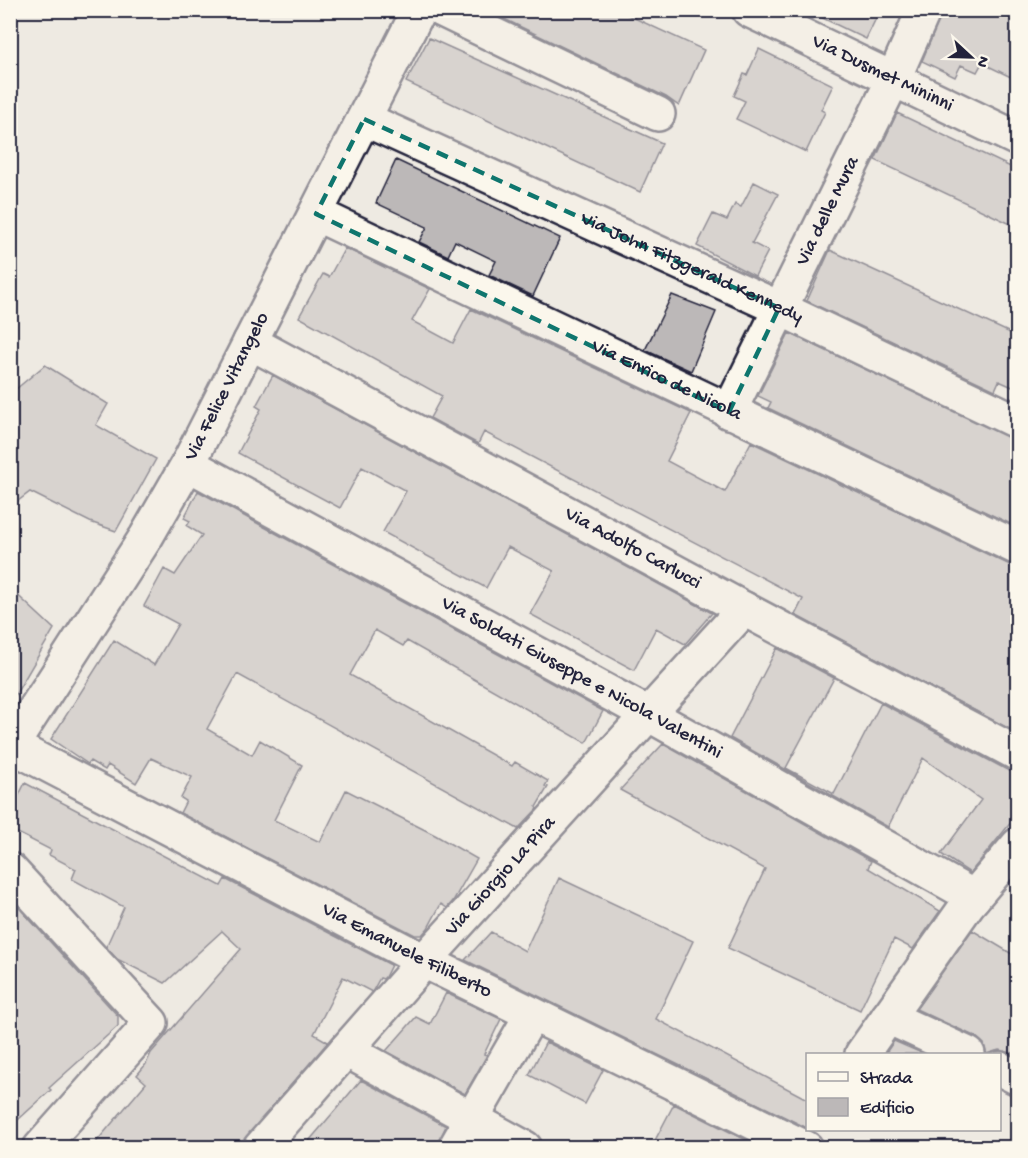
<svg xmlns="http://www.w3.org/2000/svg" width="1028" height="1158" font-family="'Gochi Hand',sans-serif">
<style>
.building{fill:#bcb8b8;stroke:#22223b;stroke-width:1.5}
.lines{fill:none;stroke-linecap:round;stroke-linejoin:round}
.minor-casing{stroke:#22223b;stroke-width:38}
.minor{stroke:#fbf7ec;stroke-width:33}
.marked{fill:none;stroke:#0f766e;stroke-width:4.5;stroke-dasharray:12 8;stroke-linejoin:round}
.labels{text-anchor:middle;dominant-baseline:central;stroke-width:4.5;stroke-linejoin:round;paint-order:stroke}
.street-label{font-size:20px;fill:#22223b;stroke:#fbf7ec}
</style>
<rect width="100%" height="100%" fill="#eeeae2"/>
<filter id="ink" filterUnits="userSpaceOnUse"><feTurbulence type="fractalNoise" baseFrequency=".0167" numOctaves="2"/><feDisplacementMap in="SourceGraphic" scale="12" xChannelSelector="R" yChannelSelector="G"/><feConvolveMatrix kernelMatrix="1 2 1 2 8 2 1 2 1" color-interpolation-filters="sRGB"/></filter>
<g filter="url(#ink)">
<path class="building" d="M486 10H617L704 50 679 106 666 97Z
M806 10H880L866 39Z
M943 10H1003L1017 18V80L982 63 977 72 961 65 955 77 922 61Z
M429 38 662 143 640 192 406 82Z
M759 49 833 85 821 110 825 112 806 152 736 119 745 101 734 96 744 74 747 75Z
M897 113 1017 170V227L875 160Z
M396 160 560 238 533 296 489 275 496 261 455 241 448 256 419 242 427 227 376 203Z
M754 182 778 194 752 243 768 251 755 276 697 246 713 214 727 220 735 204 741 207Z
M345 248 430 289 412 321 453 343 471 309 691 413 667 461 725 492 751 442 1010 565 1017 566V733L795 615 803 599 484 432 478 444 430 418 442 396 299 317 323 274 329 277Z
M830 250 1017 336V389L999 381 995 390 807 301Z
M672 295 716 312 691 371 645 350Z
M789 333 1017 441V527L768 408 771 402 758 396Z
M45 365 108 404 96 425 156 459 116 531 90 522 30 492 10 507V394Z
M273 375 712 613 685 644 656 628 634 670 530 614 554 571 508 547 486 588 383 532 406 491 362 467 340 508 238 453 261 409 256 406Z
M198 491 603 711 586 743 407 641 403 646 375 630 350 675 512 766 515 762 548 781 545 786 548 787 536 807 537 809 518 829 237 674 207 729 252 755 260 740 302 765 274 820 320 842 346 790 435 835 477 859 453 901 447 908 441 904 428 928 422 935H415L180 813 186 801 181 798 192 777 151 758 136 783 108 765 105 770 90 761 88 764 51 739 114 640 154 665 178 624 144 606 164 569 175 575 202 535 187 526 190 521 184 518Z
M10 588 54 629 10 704Z
M777 648 834 678 786 768 834 794 881 703 1009 771 1017 773V815L970 873 941 854 981 800 923 758 888 827 730 738Z
M663 744 871 861 868 868 940 911 913 949 894 939 860 1010 728 948 765 869 620 790Z
M25 783 221 886 225 879 391 965 385 977 383 979 380 978 372 992 343 977 314 1034 328 1042 237 1148H91L146 1083 137 1075 146 1064 151 1053 241 949 222 931 165 983 117 959 106 947 124 907 72 879 76 869 49 855 51 850 10 829V813Z
M559 878 693 941 656 1019 807 1099V1128L465 960 491 932 525 951Z
M10 898 118 1016V1026L49 1088 51 1090 10 1127Z
M972 930 1017 957V1054L999 1050 986 1054 984 1044 976 1037 916 1009Z
M446 993 501 1019 484 1054 487 1055 465 1094 386 1051 416 1017 430 1024Z
M894 1041 924 1054H885Z
M546 1042 603 1070 585 1104 529 1075Z
M361 1080 446 1126 436 1148H303Z
M674 1104 762 1148H651Z"/>
<g class="lines">
<g class="minor-casing">
<g id="minor">
<path d="M442 10 658 114"/>
<path id="s1" d="M749 10 1018 139"/>
<path id="s2" d="M364 119 779 308 1018 422"/>
<path id="s3" d="M316 214 1018 548"/>
<path id="s4" d="M250 342 744 609 1018 754"/>
<path id="s5" d="M729 412 893 80 924 10"/>
<path id="s6" d="M188 464 648 714 974 897"/>
<path id="s7" d="M10 745 424 961 806 1148"/>
<path id="s8" d="M10 748 146 537 188 464 419 10"/>
<path d="M10 870 151 1023 40 1148"/>
<path d="M888 1017 968 1054"/>
<path d="M346 1050 525 1148"/>
<path d="M862 1054 968 904 1018 845"/>
<path d="M1000 1069 1018 1078"/>
<path id="s9" d="M260 1148 424 961 744 609"/>
<path d="M455 1148 532 1014"/>
</g>
</g>
<use href="#minor" class="minor"/>
</g>
</g>
<path d="M0 0H1028V1158H0ZM364 119 779 308 729 412 316 214Z" fill="#eeeae2" fill-opacity=".55" fill-rule="evenodd"/>
<path class="marked" d="M364 119 779 308 729 412 316 214Z"/>
<g class="labels">
<g class="street-label">
<text stroke="none"><textPath href="#s1" startOffset="148">Via Dusmet Mininni</textPath></text>
<text stroke="none"><textPath href="#s5" startOffset="224">Via delle Mura</textPath></text>
<text stroke="none"><textPath href="#s2" startOffset="360">Via John Fitzgerald Kennedy</textPath></text>
<text stroke="none"><textPath href="#s3" startOffset="388">Via Enrico de Nicola</textPath></text>
<text stroke="none"><textPath href="#s8" startOffset="422">Via Felice Vitangelo</textPath></text>
<text stroke="none"><textPath href="#s4" startOffset="435">Via Adolfo Carlucci</textPath></text>
<text stroke="none"><textPath href="#s6" startOffset="448">Via Soldati Giuseppe e Nicola Valentini</textPath></text>
<text stroke="none"><textPath href="#s9" startOffset="363">Via Giorgio La Pira</textPath></text>
<text stroke="none"><textPath href="#s7" startOffset="447">Via Emanuele Filiberto</textPath></text>
</g>
</g>
<rect width="1028" height="1158" fill="none" stroke="#fbf7ec" stroke-width="36"/>
<rect x="18" y="18" width="992" height="1122" fill="none" stroke="#22223b" stroke-width="2" filter="url(#ink)"/>
<rect x="806" y="1053" width="195" height="78" fill="#fbf7ec" stroke="#a4a2a5" stroke-width="1.5"/>
<rect x="818" y="1072" width="30" height="9" fill="#fbf7ec" stroke="#a4a2a5" stroke-width="1.5"/>
<text x="860" y="1083" font-size="18" fill="#22223b">Strada</text>
<rect x="818" y="1098" width="30" height="18" fill="#bcb8b8" stroke="#a4a2a5" stroke-width="1.5"/>
<text x="860" y="1113" font-size="18" fill="#22223b">Edificio</text>
<g transform="translate(971 57) rotate(112)" stroke="#fbf7ec" stroke-width="4.5" paint-order="stroke">
<path d="M0-4.5L10 22L0 15L-10 22Z" fill="#22223b"/>
<text y="-9" font-size="16" font-weight="bold" text-anchor="middle" fill="#22223b">N</text>
</g>
</svg>
